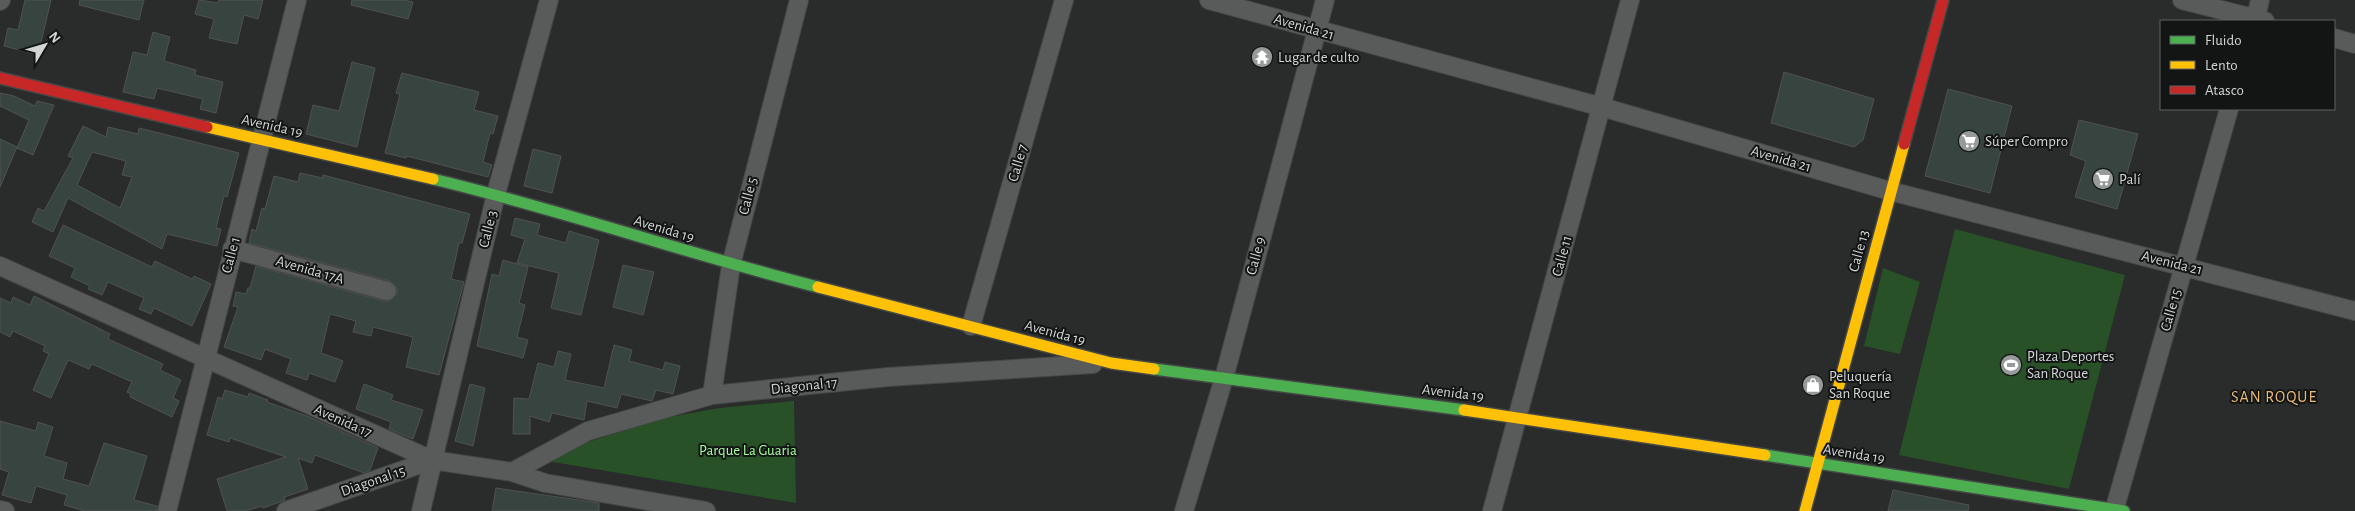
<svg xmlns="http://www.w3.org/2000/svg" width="2355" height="511" font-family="'Alegreya Sans',sans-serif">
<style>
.green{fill:#285127}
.building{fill:#384440;stroke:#505251;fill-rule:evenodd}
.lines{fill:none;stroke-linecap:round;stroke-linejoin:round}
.street-casing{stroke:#444746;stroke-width:20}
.fast-casing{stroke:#444746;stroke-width:14}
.slow-casing{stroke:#444746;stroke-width:14}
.jam-casing{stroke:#444746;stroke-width:14}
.street{stroke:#595a5a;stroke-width:18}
.fast{stroke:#4caf50;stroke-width:11}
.slow{stroke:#ffc107;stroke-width:11}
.jam{stroke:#c62828;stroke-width:11}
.labels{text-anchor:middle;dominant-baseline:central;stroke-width:4;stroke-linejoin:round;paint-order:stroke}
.street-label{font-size:15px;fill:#d2d5d5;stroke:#121514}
.poi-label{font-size:15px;fill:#d2d5d5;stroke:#121514;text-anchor:start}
.park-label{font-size:15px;fill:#a6fca0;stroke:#121514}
.neighbourhood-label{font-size:16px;letter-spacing:1px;fill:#eab978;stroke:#121514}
</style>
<rect width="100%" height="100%" fill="#292c2b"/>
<path class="green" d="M1955 229 2125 275 2069 489 1899 455Z
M1883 268 1920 282 1900 354 1864 346Z
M794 401 796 503 553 462 557 454 591 441 659 419 719 408Z"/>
<path class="building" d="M25 0H51L38 55 4 46 8 28 18 30Z
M80 0H144L139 20 79 5Z
M199 0 218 3 219 0H263L258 19 244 15 237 44 209 38 214 19 195 14Z
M352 0H404L413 2 408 19 351 5Z
M153 32 170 37 164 61 196 70 195 75 223 82 216 113 200 109 203 99 157 88 154 99 123 92 133 52 147 55Z
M352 62 375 68 357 147 306 134 313 105 339 111Z
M1784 72 1874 99 1863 140 1854 147 1771 123Z
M402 73 479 92 474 110 498 116 493 134 490 133 483 162 492 165 488 177 407 156 406 158 385 153 400 94 396 93Z
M1948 89 2012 106 1990 193 1925 176Z
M0 93 14 96 35 106 37 101 54 105 33 155 17 148 29 120 0 106Z
M2079 120 2138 134 2117 209 2075 197 2086 161 2070 155Z
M83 126 106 137 108 127 138 134 139 128 239 153 227 197 224 196 216 228 221 229 217 246 167 234 162 249 68 198 53 232 32 222 38 208 44 211 73 158 68 156ZM92 152 126 161 122 175 132 177 120 208 77 185Z
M0 139 17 147 0 187Z
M533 149 561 156 552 193 524 186Z
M300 173 323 178V175L470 214 462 243H459L451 279 464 282 439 375 406 367 413 337 373 327 371 336 353 332 356 321 330 314 321 353 343 361 335 382 309 373 307 380 286 373 291 359 265 349 261 360 224 347 238 307 233 306 236 292 246 294 248 288H250L256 266 384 301H390L397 294V288L390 281 249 243 252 229 256 231 262 208 265 209 274 176 298 182Z
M515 218 540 224 537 235 566 243 569 231 599 240 581 315 551 308 559 273 517 263 525 239 511 235Z
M63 225 152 267 155 261 192 279 194 276 211 284 192 326 154 308 151 314 139 309 144 298 108 282 102 295 88 289 90 286 71 277 75 268 49 256Z
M503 260 528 267 519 303 525 305 517 337 528 340 523 358 477 346 492 274 499 276Z
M623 265 654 272 643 315 613 307Z
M34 296 110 334 108 339 163 364 160 370 181 380 173 398 179 401 172 417 130 397 131 394 127 392 132 382 92 364 89 369 68 360 51 398 33 390 49 354 43 351 45 346 13 331 10 337 0 332V298L11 303 13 297 30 305Z
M614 345 632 350 629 361 663 370 665 362 680 366 673 394 656 390 652 401 621 394 617 408 587 401 584 420 552 413 549 422 530 416V434H513L514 398 529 399 538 363 554 367 558 351 571 354 565 380 604 388Z
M364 384 393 395 391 400 423 410 413 439 389 429 391 422 356 409Z
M470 384 485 388 473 446 455 441Z
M225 390 248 397 249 393 268 400 267 402 307 416 374 446 378 448 370 470 364 473 315 455 312 463 298 458 308 489 284 497 285 500 263 508 262 506 245 511H227L217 479 286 457 230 438 229 442 207 435 218 397 222 399Z
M0 421 36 431 38 422 53 427 44 456 67 463 63 479 89 486 104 443 147 456 134 500 157 506V511H85L64 505 67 495 36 486 31 503 2 495 9 472 0 469Z
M496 488 599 503V511H492Z
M1893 490 1969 505 1968 511H1888Z"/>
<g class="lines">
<g class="street-casing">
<path id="street" d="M1209 0 1602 107 1890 191 2355 311
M2182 0 2265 21
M0 1 1 0
M2255 21 2260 0
M2334 38 2355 44
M232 249 387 291
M0 266 432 460 512 472 545 483 706 511
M971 326 1064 0
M712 395 731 265 799 0
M512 472 588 431 712 395 888 377 1093 364
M0 510 5 511
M167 511 297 0
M286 511 432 460
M421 511 496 194 549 0
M1184 511 1224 378 1325 0
M1492 511 1630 0
M2114 511 2229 109"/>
</g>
<g class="fast-casing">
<path id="fast" d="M433 179C562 210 688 254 818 287
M1154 369 1464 410
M1765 455 2124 511"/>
</g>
<g class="slow-casing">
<path id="slow" d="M207 127 433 179
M818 287 1111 363 1154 369
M1464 410 1765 455
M1805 511 1904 144"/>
</g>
<g class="jam-casing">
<path id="jam" d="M0 78 207 127
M1904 144 1943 0"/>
</g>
<use href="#street" class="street"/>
<use href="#fast" class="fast"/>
<use href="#slow" class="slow"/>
<use href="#jam" class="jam"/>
</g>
<defs>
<g id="temple-disc" transform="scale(1.125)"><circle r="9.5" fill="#979a9a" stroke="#121514"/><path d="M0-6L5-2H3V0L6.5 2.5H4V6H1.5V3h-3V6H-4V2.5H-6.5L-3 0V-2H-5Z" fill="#fff"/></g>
<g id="supermarket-disc" transform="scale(1.125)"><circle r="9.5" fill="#979a9a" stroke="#121514"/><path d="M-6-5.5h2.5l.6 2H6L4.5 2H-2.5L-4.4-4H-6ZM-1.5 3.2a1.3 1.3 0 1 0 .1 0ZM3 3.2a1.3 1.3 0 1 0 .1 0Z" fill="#fff"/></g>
<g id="stadium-disc" transform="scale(1.125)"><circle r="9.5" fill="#979a9a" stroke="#121514"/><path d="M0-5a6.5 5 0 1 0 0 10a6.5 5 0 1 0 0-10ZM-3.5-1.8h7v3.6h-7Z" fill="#fff"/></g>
<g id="shop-disc" transform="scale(1.125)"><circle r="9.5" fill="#979a9a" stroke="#121514"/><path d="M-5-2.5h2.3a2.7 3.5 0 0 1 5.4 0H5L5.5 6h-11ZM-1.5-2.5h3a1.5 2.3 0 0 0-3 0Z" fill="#fff"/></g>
</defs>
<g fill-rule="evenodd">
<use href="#temple-disc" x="1262" y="57"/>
<use href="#supermarket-disc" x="1969" y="141"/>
<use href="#supermarket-disc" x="2103" y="179"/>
<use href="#stadium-disc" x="2011" y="365"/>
<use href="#shop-disc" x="1813" y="385"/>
</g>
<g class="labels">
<g class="street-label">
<text transform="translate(1304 27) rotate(16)">Avenida 21</text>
<text transform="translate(272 126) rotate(13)">Avenida 19</text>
<text transform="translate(1781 159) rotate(16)">Avenida 21</text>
<text transform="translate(1018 163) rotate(-74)">Calle 7</text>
<text transform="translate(748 196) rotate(-76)">Calle 5</text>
<text transform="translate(488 229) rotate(-76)">Calle 3</text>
<text transform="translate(664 229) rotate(17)">Avenida 19</text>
<text transform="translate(1859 251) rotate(-75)">Calle 13</text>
<text transform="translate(231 255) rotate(-75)">Calle 1</text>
<text transform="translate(1256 256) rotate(-75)">Calle 9</text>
<text transform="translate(1562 256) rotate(-75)">Calle 11</text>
<text transform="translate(2172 263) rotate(14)">Avenida 21</text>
<text transform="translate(310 270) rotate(16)">Avenida 17A</text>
<text transform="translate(2171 310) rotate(-74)">Calle 15</text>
<text transform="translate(1055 333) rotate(15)">Avenida 19</text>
<text transform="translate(804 386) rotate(-6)">Diagonal 17</text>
<text transform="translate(1453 393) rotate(7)">Avenida 19</text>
<text transform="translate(343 421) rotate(24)">Avenida 17</text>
<text transform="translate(1854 454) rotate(9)">Avenida 19</text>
<text transform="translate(373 481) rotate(-19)">Diagonal 15</text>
</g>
<g class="poi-label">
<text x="1278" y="57">Lugar de culto</text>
<text x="1985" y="141">Súper Compro</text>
<text x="2119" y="179">Palí</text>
<text x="2027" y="356">Plaza Deportes<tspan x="2027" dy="17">San Roque</tspan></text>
<text x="1829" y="376">Peluquería<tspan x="1829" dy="17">San Roque</tspan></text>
</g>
<g class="park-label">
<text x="748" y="450">Parque La Guaria</text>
</g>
<g class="neighbourhood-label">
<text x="2274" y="397">SAN ROQUE</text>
</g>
</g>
<rect x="2160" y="20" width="175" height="90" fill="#121514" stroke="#5f6261"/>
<rect x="2170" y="36" width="25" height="8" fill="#4caf50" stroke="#5f6261"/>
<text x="2205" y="45" font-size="15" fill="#d2d5d5">Fluido</text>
<rect x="2170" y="61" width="25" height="8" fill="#ffc107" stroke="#5f6261"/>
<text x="2205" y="70" font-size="15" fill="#d2d5d5">Lento</text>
<rect x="2170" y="86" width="25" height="8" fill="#c62828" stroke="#5f6261"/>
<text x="2205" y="95" font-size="15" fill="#d2d5d5">Atasco</text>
<g transform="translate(45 45) rotate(52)" stroke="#121514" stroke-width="4" paint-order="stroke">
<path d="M0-4L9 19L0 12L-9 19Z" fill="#d2d5d5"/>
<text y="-8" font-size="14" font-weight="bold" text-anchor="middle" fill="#d2d5d5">N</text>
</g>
</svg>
